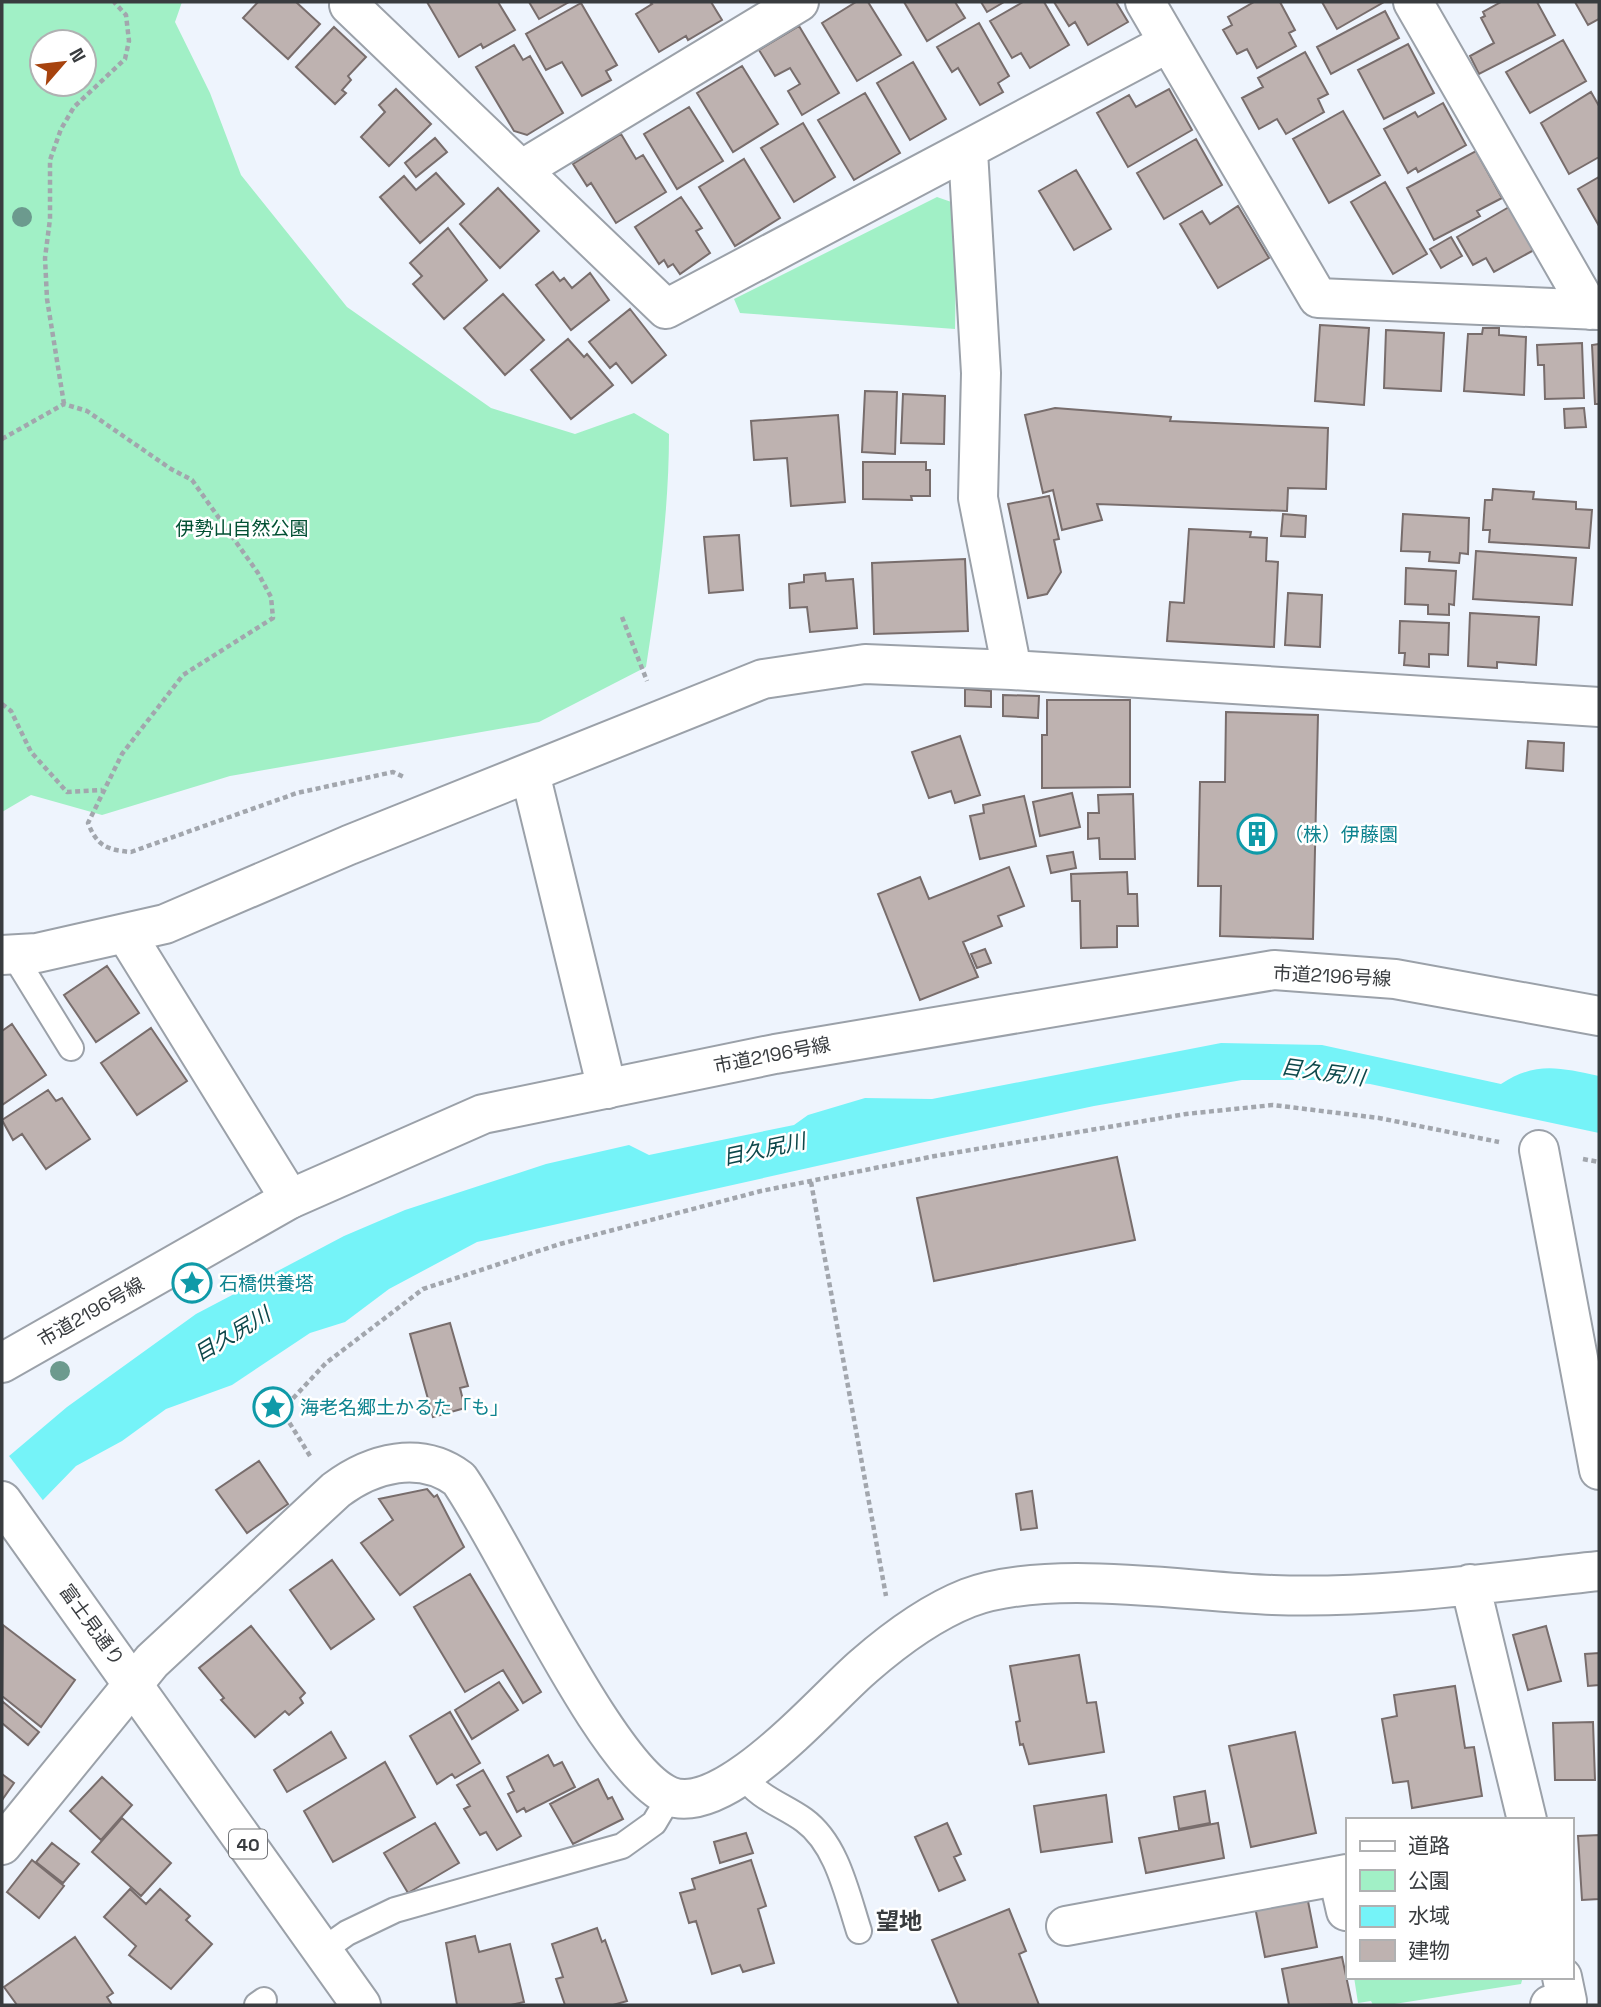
<svg xmlns="http://www.w3.org/2000/svg" width="1601" height="2007" font-family="'Space Grotesk','Noto Sans JP',sans-serif">
<style>
.green{fill:#a1f0c6;fill-rule:evenodd}
.water{fill:#75f3f8}
.pier{fill:#eef4fd}
.building{fill:#beb2b0;stroke:#786d6c;stroke-width:2}
.lines{fill:none;stroke-linecap:round;stroke-linejoin:round}
.service-casing{stroke:#9ba1a9;stroke-width:28}
.minor-casing{stroke:#9ba1a9;stroke-width:42}
.tertiary-casing{stroke:#9ba1a9;stroke-width:42}
.primary-casing{stroke:#9ba1a9;stroke-width:42}
.path{stroke:#a2a6ad;stroke-width:4.5;stroke-dasharray:5 3.5;stroke-linecap:butt}
.service{stroke:#fff;stroke-width:24}
.minor{stroke:#fff;stroke-width:38}
.tertiary{stroke:#fff;stroke-width:38}
.primary{stroke:#fff;stroke-width:38}
.tree{fill:#6c9a8e}
.labels{text-anchor:middle;dominant-baseline:central;stroke-width:5;stroke-linejoin:round;paint-order:stroke}
.shield{fill:#fff;stroke:#747679;stroke-width:2}
.shield-label{font-size:18px;font-weight:bold;fill:#393c3f}
.park-label{font-size:19px;fill:#025033;stroke:#fff}
.culture-label{font-size:19px;fill:#0d838f;stroke:#fff;text-anchor:start}
.street-label{font-size:19px;fill:#393c3f;stroke:#fff}
.water-label{font-size:21px;font-style:italic;fill:#0e484b;stroke:#fff}
.quarter-label{font-size:23px;font-weight:bold;fill:#393c3f;stroke:#fff}
</style>
<rect width="100%" height="100%" fill="#eef4fd"/>
<path class="green" d="M2 2H182L175 22 210 93 241 175 347 307 491 408 575 434 634 413 669 434C669 512 658 590 646 667L539 722 230 776 102 815 31 795 2 812ZM42 42H84V84H42Z
M937 197 957 204 955 329 740 313 734 299Z
M1354 1977H1523L1521 1984 1388 2005H1373L1371 2001 1358 2003Z"/>
<path class="water" d="M1221 1043 1322 1045 1501 1084C1536 1061 1560 1068 1599 1076V1133L1370 1084 1325 1080H1242L1094 1106 938 1139 477 1242 389 1289 345 1322 310 1333 232 1385 166 1409 122 1441 76 1466 43 1500 2 1524V1462L67 1407 196 1314 344 1236 405 1210 546 1164 629 1145 649 1155 794 1125 808 1115 865 1098 932 1099Z"/>
<path class="pier" d="M6 1452 45 1503 2 1527V1457Z"/>
<path class="building" d="M258 2H296L320 24 288 59 243 18Z
M427 2H498L515 30 483 48 481 44 459 57Z
M529 2H569L539 19Z
M650 2H711L722 20 688 40 686 36 659 52 636 14 652 4Z
M856 2H868L901 55 857 81 822 23Z
M904 2H955L965 18 927 41Z
M981 2H1004L987 12Z
M1023 2H1044L1069 45 1030 68 1021 53 1012 58 990 21Z
M1054 2H1116L1128 22 1088 45 1075 22 1069 26Z
M1254 2H1280L1295 30 1289 33 1296 46 1257 68 1247 49 1237 54 1223 30 1232 25 1228 17Z
M1322 2H1384L1337 29Z
M1501 2H1537L1555 35 1479 74 1470 56 1494 43 1481 18 1485 16 1483 12Z
M1575 2H1599V19L1588 25Z
M581 3 617 65 606 71 611 80 582 96 562 62 546 70 526 34Z
M1385 11 1399 38 1331 74 1317 47Z
M979 23 1009 76 998 83 1003 92 980 105 958 68 952 72 937 47Z
M799 26 839 93 802 115 788 91 800 84 790 68 775 76 759 50Z
M334 27 366 57 348 76 351 80 342 90 346 93 335 104 296 67Z
M1563 40 1586 81 1530 113 1506 72Z
M1408 44 1434 93 1384 119 1358 70Z
M514 45 523 60 530 56 563 113 527 135 514 131 476 67Z
M1305 52 1328 94 1318 99 1324 112 1286 134 1277 119 1259 129 1242 98 1263 87 1258 78Z
M913 62 946 119 910 140 877 83Z
M742 66 778 124 733 152 697 93Z
M396 89 431 124 389 166 361 137 385 112 379 105Z
M1169 89 1192 130 1128 167 1097 113 1129 95 1136 107Z
M1591 92 1599 106V157L1569 174 1541 123Z
M865 93 900 153 854 180 818 120Z
M1443 103 1466 145 1418 172 1416 168 1408 173 1384 129 1415 112 1418 117Z
M689 107 723 161 677 189 644 134Z
M1343 111 1380 175 1329 203 1293 139Z
M803 123 835 177 794 202 761 148Z
M621 134 636 159 643 155 666 192 616 223 591 183 587 186 573 164Z
M435 138 447 152 416 177 405 163Z
M1196 139 1222 185 1164 219 1137 173Z
M1476 151 1502 198 1477 211 1480 216 1434 240 1407 188Z
M744 159 780 218 735 246 699 187Z
M1076 170 1111 229 1074 250 1039 191Z
M436 173 464 204 420 243 380 197 404 176 416 190Z
M1599 177V226L1578 189Z
M1385 182 1427 254 1393 274 1351 202Z
M498 188 539 231 500 268 460 224Z
M681 197 702 228 696 231 710 253 680 274 673 264 668 267 664 260 659 264 635 227Z
M1238 206 1269 258 1218 288 1180 224 1202 211 1210 224Z
M1509 207 1534 250 1494 272 1486 258 1473 265 1457 237Z
M448 228 487 280 444 319 413 284 422 276 410 263Z
M1451 237 1462 256 1441 268 1430 249Z
M553 272 560 281 564 278 572 288 590 273 609 300 571 330 536 285Z
M503 294 544 340 505 375 464 328Z
M630 309 666 355 632 383 616 363 610 368 589 342Z
M1320 325 1369 328 1364 405 1315 401Z
M1483 328H1499V335L1526 337 1524 395 1464 391 1468 334H1482Z
M1386 330 1444 333 1441 391 1384 388Z
M568 339 584 357 587 354 613 385 571 419 531 370Z
M1582 343 1584 398 1545 399 1544 365H1538L1537 345Z
M1599 344V404H1595L1592 345Z
M865 391 897 392 895 454 862 452Z
M903 394 945 396 944 444 901 443Z
M1055 408 1171 417 1170 421 1328 428 1326 489 1288 488 1287 511 1097 504 1102 520 1062 530 1053 490 1043 493 1025 415Z
M1584 408 1586 427 1565 428 1564 409Z
M838 415 845 502 791 506 787 458 754 460 751 421Z
M863 462H926V470H930V496H911L912 500 863 499Z
M1493 489 1534 492 1533 499 1576 502V509L1592 510 1589 548 1489 542 1490 530H1483L1485 500H1492Z
M1049 496 1059 539 1054 540 1061 572 1047 594 1028 598 1008 504Z
M1283 514 1306 516 1305 537 1281 536Z
M1403 514 1469 518 1468 554 1460 553 1459 563 1429 561 1430 552 1401 551Z
M1189 529 1251 532 1250 537 1267 538 1266 561 1278 562 1274 647 1167 641 1170 602 1184 603Z
M739 535 743 590 709 593 704 537Z
M1476 551 1576 558 1572 605 1473 599Z
M965 559 968 631 874 634 872 563Z
M1406 568 1456 571 1454 605 1449 604V615L1428 614V605L1405 604Z
M825 573 826 581 853 579 857 628 810 632 807 607 790 608 789 584 804 582V575Z
M1288 593 1322 595 1320 647 1285 645Z
M1470 613 1539 617 1536 665 1497 662V668L1468 666Z
M1400 621 1449 623 1448 655 1429 654V667L1404 665 1405 653H1399Z
M965 689 991 691V707L965 706Z
M1003 695 1039 696 1038 718 1003 716Z
M1047 700H1130V787L1042 788V735H1047Z
M1226 712 1318 715 1313 939 1220 936 1221 886H1198L1200 782H1225Z
M960 736 980 795 955 803 951 791 929 798 912 752Z
M1528 741 1564 743 1563 771 1526 768Z
M1072 793 1080 827 1040 836 1033 802Z
M1133 794 1135 859H1100L1099 838 1088 839V813H1099L1098 795Z
M1024 796 1036 846 980 859 970 816 984 813 983 805Z
M1073 852 1076 868 1051 873 1047 856Z
M1009 867 1024 906 998 916 1002 926 963 942 978 977 920 1000 878 894 920 877 929 899Z
M1127 872 1128 894H1137L1138 926H1117V947L1081 948 1080 901H1072L1071 874Z
M985 949 991 963 977 968 971 954Z
M107 966 139 1013 96 1042 64 995Z
M12 1024 46 1075 2 1105V1031Z
M151 1028 187 1081 137 1115 101 1063Z
M48 1090 56 1101 62 1098 90 1139 46 1169 22 1134 13 1140 2 1120Z
M1117 1157 1135 1240 934 1281 917 1198Z
M450 1323 468 1386 460 1388 465 1408 433 1417 410 1334Z
M259 1461 288 1504 247 1533 216 1490Z
M427 1489 434 1497 437 1495 464 1547 400 1595 361 1543 393 1520 379 1499Z
M1032 1491 1037 1528 1021 1530 1016 1494Z
M332 1560 374 1619 331 1649 290 1590Z
M470 1574 541 1692 523 1703 503 1670 465 1692 414 1607Z
M3 1625 75 1680 41 1727 2 1696Z
M251 1626 305 1693 300 1698 303 1703 289 1715 285 1711 255 1737 221 1700 224 1698 199 1668Z
M1546 1626 1561 1681 1528 1690 1513 1635Z
M1599 1653V1685L1588 1686 1585 1654Z
M1079 1655 1087 1703 1096 1702 1104 1752 1029 1764 1023 1744 1020 1745 1016 1722 1020 1721 1010 1666Z
M499 1682 518 1710 472 1739 455 1710Z
M1455 1686 1465 1748 1474 1747 1482 1796 1412 1808 1408 1781 1393 1783 1382 1719 1397 1716 1394 1695Z
M2 1701 39 1732 28 1745 2 1723Z
M450 1712 480 1763 455 1778 452 1774 437 1784 410 1736Z
M1593 1722 1595 1780H1555L1553 1723Z
M331 1732 346 1758 287 1792 274 1770Z
M1295 1732 1316 1833 1251 1847 1229 1746Z
M548 1755 554 1766 562 1762 575 1787 526 1812 524 1808 517 1812 508 1794 514 1791 507 1777Z
M385 1762 415 1817 333 1862 304 1811Z
M483 1770 521 1836 497 1850 486 1832 480 1835 464 1809 470 1806 457 1785Z
M2 1774 14 1783 2 1800Z
M102 1777 132 1805 101 1840 70 1811Z
M598 1779 608 1799 612 1797 623 1819 573 1844 550 1804Z
M1205 1791 1210 1823 1179 1829 1174 1797Z
M1106 1795 1112 1842 1041 1852 1034 1806Z
M122 1818 171 1863 141 1896 92 1852Z
M435 1823 459 1863 408 1893 384 1853Z
M947 1823 961 1854 954 1857 965 1880 939 1891 915 1837Z
M1218 1823 1224 1858 1146 1873 1139 1838Z
M746 1833 753 1853 720 1863 714 1842Z
M1599 1835V1899L1582 1900 1578 1836Z
M52 1843 79 1864 63 1883 36 1862Z
M32 1860 64 1886 39 1918 7 1892Z
M751 1860 766 1906 758 1909 774 1963 743 1972 740 1965 712 1974 696 1921 689 1923 680 1893 695 1889 692 1879Z
M130 1889 146 1904 160 1889 190 1916 186 1920 212 1944 171 1989 129 1955 136 1946 104 1917Z
M1306 1891 1317 1947 1265 1957 1254 1902Z
M1009 1909 1026 1951 1019 1954 1039 2005H959L932 1940Z
M597 1928 602 1942 605 1940 627 2001 613 2005H565L556 1979 563 1977 552 1944Z
M475 1936 479 1952 510 1944 524 2002 511 2005H457L446 1943Z
M75 1937 113 1993 107 1997 112 2005H17L4 1987Z
M1342 1957 1352 2004 1289 2005 1282 1969Z"/>
<g class="lines">
<g class="service-casing">
<path id="service" d="M13 954 71 1048
M744 1776C758 1798 783 1805 804 1820 837 1844 847 1894 859 1931
M323 1950 347 1933 395 1910 622 1846 654 1823 670 1796
M257 2005 264 2000"/>
</g>
<g class="minor-casing">
<path id="minor" d="M354 2 349 5 666 309 1168 43
M1145 2 1318 298 1599 310
M1413 2 1590 310
M968 151 981 373 978 498 1012 670
M521 170 799 2
M530 773 607 1089
M126 934 290 1199
M2 955 37 953 165 924 349 845 763 679 865 664 1012 670 1599 707
M1539 1150 1599 1470
M1470 1584 1527 1820
M2 1845 152 1661 336 1490C372 1463 420 1450 459 1479 505 1544 607 1770 669 1796 724 1819 824 1700 864 1666 895 1639 930 1613 968 1598 1049 1568 1186 1592 1273 1595 1381 1599 1492 1582 1599 1571
M1338 1876 1346 1911
M1066 1926 1347 1874
M1550 2005 1567 2001 1562 1977"/>
</g>
<g class="tertiary-casing">
<path id="tertiary" d="M2 1363 290 1199 483 1114 775 1054 1274 970 1395 979 1599 1016"/>
</g>
<g class="primary-casing">
<path id="primary" d="M2 1501 361 2005"/>
</g>
<path class="path" d="M64 404 47 299 45 258 50 219V160L61 129 74 107 125 59 129 41 126 15 114 2
M2 439 64 404 87 411 171 469 192 480 258 573 271 597 273 618 183 675 122 754 88 823C97 846 107 850 131 852L297 793 393 772 404 777
M622 617 647 681
M2 704 11 711 31 752 67 792 102 790
M1583 1159 1599 1162
M811 1182 886 1596
M310 1456 289 1422 284 1408 326 1363 423 1289 560 1244 761 1191 935 1156 1186 1114 1273 1105 1379 1118 1499 1142"/>
<use href="#service" class="service"/>
<use href="#minor" class="minor"/>
<use href="#tertiary" class="tertiary"/>
<use href="#primary" class="primary"/>
</g>
<g class="tree">
<circle cx="22" cy="217" r="10"/>
<circle cx="60" cy="1371" r="10"/>
</g>
<defs>
<g id="building-ring" transform="scale(2.0125)"><circle r="9.5" fill="#fff" stroke="#0f9aa8" stroke-width="1.5"/><path d="M-4-6H4V6H1V3H-1V6H-4ZM-2.5-4.3h1.7v1.8h-1.7ZM.8-4.3h1.7v1.8H.8ZM-2.5-1h1.7V.8h-1.7ZM.8-1h1.7V.8H.8Z" fill="#0f9aa8"/></g>
<g id="sight-ring" transform="scale(2.0125)"><circle r="9.5" fill="#fff" stroke="#0f9aa8" stroke-width="1.5"/><path d="M0-6L1.8-2.2L6-1.7L2.9 1.2L3.7 5.4L0 3.3L-3.7 5.4L-2.9 1.2L-6-1.7L-1.8-2.2Z" fill="#0f9aa8"/></g>
</defs>
<g fill-rule="evenodd">
<use href="#building-ring" x="1257" y="834"/>
<use href="#sight-ring" x="192" y="1283"/>
<use href="#sight-ring" x="273" y="1407"/>
</g>
<g class="labels">
<rect class="shield" x="229" y="1829.5" width="38" height="29" rx="5"/>
<g class="shield-label">
<text x="248" y="1844">40</text>
</g>
<g class="park-label">
<text x="242" y="528">伊勢山自然公園</text>
</g>
<g class="culture-label">
<text x="1284" y="834">（株）伊藤園</text>
<text x="219" y="1283">石橋供養塔</text>
<text x="300" y="1407">海老名郷土かるた「も」</text>
</g>
<g class="street-label">
<text transform="translate(1332 976) rotate(3)">市道2196号線</text>
<text transform="translate(772 1055) rotate(-11)">市道2196号線</text>
<text transform="translate(91 1312) rotate(-30)">市道2196号線</text>
<text transform="translate(92 1625) rotate(54)">富士見通り</text>
</g>
<g class="water-label">
<text transform="translate(1323 1072) rotate(8)">目久尻川</text>
<text transform="translate(764 1149) rotate(-12)">目久尻川</text>
<text transform="translate(232 1334) rotate(-31)">目久尻川</text>
</g>
<g class="quarter-label">
<text x="899" y="1921">望地</text>
</g>
</g>
<rect width="1601" height="2007" fill="none" stroke="#393c3f" stroke-width="7"/>
<rect x="1346" y="1818" width="228" height="161" fill="#ffffff" stroke="#b0b1b2" stroke-width="2"/>
<rect x="1360" y="1841" width="35" height="10" fill="#ffffff" stroke="#b0b1b2" stroke-width="2"/>
<text x="1408" y="1853" font-size="21" fill="#393c3f">道路</text>
<rect x="1360" y="1870" width="35" height="21" fill="#a1f0c6" stroke="#b0b1b2" stroke-width="2"/>
<text x="1408" y="1888" font-size="21" fill="#393c3f">公園</text>
<rect x="1360" y="1906" width="35" height="21" fill="#75f3f8" stroke="#b0b1b2" stroke-width="2"/>
<text x="1408" y="1923" font-size="21" fill="#393c3f">水域</text>
<rect x="1360" y="1940" width="35" height="21" fill="#beb2b0" stroke="#b0b1b2" stroke-width="2"/>
<text x="1408" y="1958" font-size="21" fill="#393c3f">建物</text>
<g transform="translate(63 63) rotate(62)"><circle r="33" fill="#ffffff" stroke="#b0b1b2" stroke-width="2"/>
<path d="M0-5L12 26L0 18L-12 26Z" fill="#a7430e"/>
<text y="-10" font-size="19" font-weight="bold" text-anchor="middle" fill="#393c3f">N</text>
</g>
</svg>
